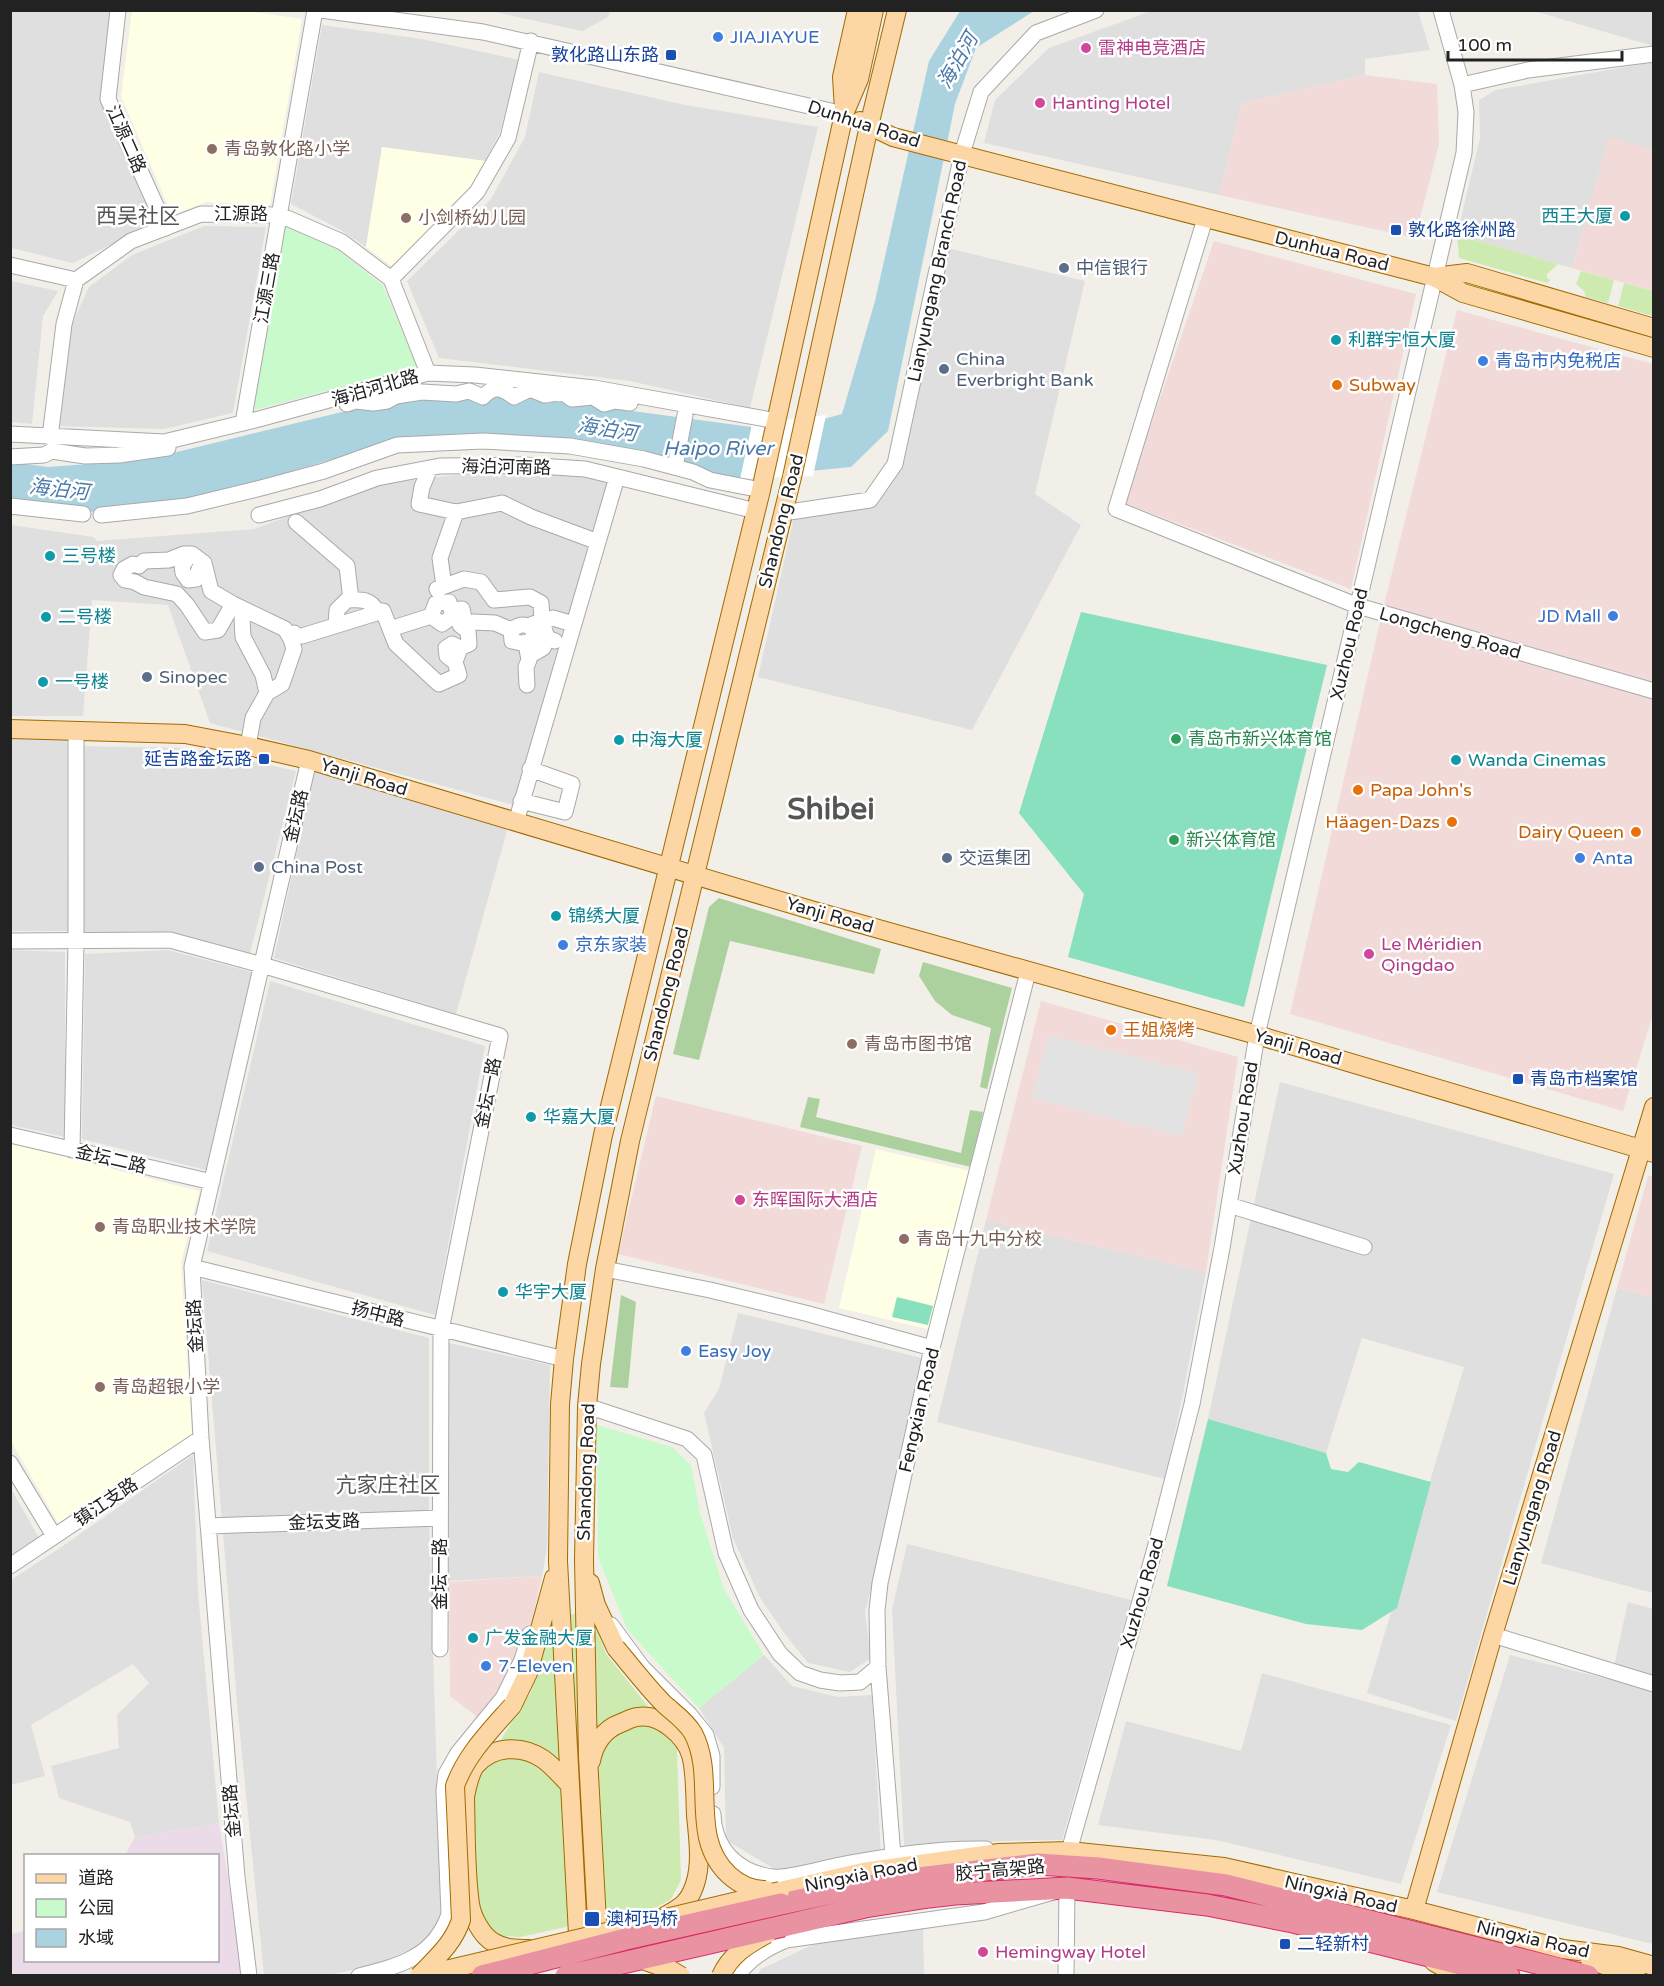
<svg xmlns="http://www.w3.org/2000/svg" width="1664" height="1986" font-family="'Varela Round','Noto Sans SC',sans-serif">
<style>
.residential{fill:#e0dfdf}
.commercial{fill:#f2dad9}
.industrial{fill:#ebdbe8}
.education{fill:#ffffe5}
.grass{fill:#cdebb0}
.forest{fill:#add19e}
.park{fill:#c8facc}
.pitch{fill:#88e0be}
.parking{fill:#e2e2e2}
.water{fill:#aad3df}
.pier{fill:#fff}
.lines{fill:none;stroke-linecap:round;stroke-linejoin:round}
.minor-casing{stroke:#a9a9a9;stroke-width:17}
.major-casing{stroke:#a06b00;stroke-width:20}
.highway-casing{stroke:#dc2a67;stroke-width:23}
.minor{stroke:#fff;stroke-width:15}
.major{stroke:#fcd6a4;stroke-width:18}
.highway{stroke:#e892a2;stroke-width:21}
.major-bridge-casing{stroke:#a06b00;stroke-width:20;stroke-linecap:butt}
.highway-bridge-casing{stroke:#dc2a67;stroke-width:23;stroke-linecap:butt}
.major-bridge{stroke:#fcd6a4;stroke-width:18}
.highway-bridge{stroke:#e892a2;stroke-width:21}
.shop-dot{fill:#3f7fe0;stroke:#fff;stroke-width:2}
.hotel-dot{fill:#d1479c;stroke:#fff;stroke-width:2}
.transit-dot{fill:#1a4fb4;stroke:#fff;stroke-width:2}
.education-dot{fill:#8d6e63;stroke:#fff;stroke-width:2}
.culture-dot{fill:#0f9aa8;stroke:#fff;stroke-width:2}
.service-dot{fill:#5c6f8a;stroke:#fff;stroke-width:2}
.food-dot{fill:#e8710a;stroke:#fff;stroke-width:2}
.leisure-dot{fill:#2e9e5b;stroke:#fff;stroke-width:2}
.labels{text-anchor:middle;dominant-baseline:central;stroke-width:5;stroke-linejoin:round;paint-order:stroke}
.shop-label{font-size:18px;fill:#366cbe;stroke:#fff;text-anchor:start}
.hotel-label{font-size:18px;fill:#b23c85;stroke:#fff;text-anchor:start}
.transit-label{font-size:18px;fill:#164399;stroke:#fff;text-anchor:start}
.street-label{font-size:18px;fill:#222;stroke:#fff}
.education-label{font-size:18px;fill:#785e54;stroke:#fff;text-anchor:start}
.culture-label{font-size:18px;fill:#0d838f;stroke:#fff;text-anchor:start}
.service-label{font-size:18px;fill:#4e5e75;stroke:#fff;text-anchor:start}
.food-label{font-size:18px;fill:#c56008;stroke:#fff;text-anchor:start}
.leisure-label{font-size:18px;fill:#27864d;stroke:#fff;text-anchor:start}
.water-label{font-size:20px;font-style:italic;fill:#4a7aab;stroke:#fff}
.quarter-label{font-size:21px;fill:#555;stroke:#fff}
.town-label{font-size:30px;font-weight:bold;fill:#555;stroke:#fff}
</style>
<rect width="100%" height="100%" fill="#f2efe9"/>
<path class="residential" d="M11 11H118L108 99 162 220 73 263 11 248Z
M490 11H489H610L608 17 582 31Z
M1151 11H1418L1430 50 1365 59V75L1242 103 1219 195 984 143 995 100 1049 48Z
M1534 11H1653V46Z
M322 25 422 39 519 60 500 132 485 161 382 147 366 247 339 229 291 204Z
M1653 62V150L1609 138 1572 268 1457 235 1480 138 1479 100 1496 90Z
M539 72 685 105 818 127 750 408 630 381 439 358 407 281 491 199 525 137Z
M204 226 266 227 233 413 164 429 54 426 70 328 89 287 132 255Z
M947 248 1085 281 1035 494 1081 525 972 730 758 677 794 517 867 505 895 464Z
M11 281 58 291 43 316 32 424 11 422Z
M496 470 611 479 514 805 210 723 168 605 92 600 83 716H11V525L94 537 97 541 254 529 373 485Z
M67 738 68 931H11L10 739Z
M75 746 192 748 296 771 248 961 170 940 76 941Z
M315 768 508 827 456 1014 274 958Z
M11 950 65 952V1137L11 1125Z
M168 950 252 972 206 1170 82 1139 85 954Z
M270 981 485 1046 435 1315 207 1251Z
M1280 1082 1614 1174 1456 1721 1367 1693 1464 1367 1362 1338 1326 1453 1208 1419Z
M986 1220 1206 1272 1183 1394 1165 1479 937 1422Z
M202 1280 429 1338V1518L441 1911 427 1943 377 1964 330 1975H264L238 1714Z
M1617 1288 1653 1298V1593L1541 1563Z
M738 1313 926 1359 880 1555 865 1612 871 1658 850 1672 808 1663 784 1633 759 1596 733 1538 704 1413 719 1389Z
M449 1343 550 1365 547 1548 542 1576 449 1581Z
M193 1455 198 1592 219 1823 135 1837 130 1822 59 1798 51 1766 119 1748 117 1715 149 1683 133 1664 31 1725 45 1776 11 1785V1580L60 1548Z
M10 1487 39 1538 10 1557Z
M907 1544 1131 1600 1062 1840 1006 1841 904 1846 892 1610Z
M1628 1602 1653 1609V1678L1614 1666Z
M764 1655 792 1686 838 1697 872 1695 881 1854 778 1871 726 1840 724 1748 699 1708Z
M1510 1655 1653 1690V1944L1437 1892Z
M1262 1673 1451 1725 1401 1884 1216 1840 1098 1825 1126 1721 1241 1751Z
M923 1921 924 1975 757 1976 761 1969 838 1933Z"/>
<path class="commercial" d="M1365 75 1437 84 1439 144 1415 238 1219 195 1242 103Z
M1609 137 1653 150V291L1572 268Z
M1214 241 1416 294 1351 589 1124 503Z
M1457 310 1653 364 1654 1011 1623 1111 1290 1014 1382 613Z
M1041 1001 1238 1057 1206 1272 986 1220Z
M656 1096 862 1146 824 1304 618 1254Z
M1648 1176 1654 1177 1653 1298 1617 1288Z
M542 1576 527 1642 503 1694 481 1720 450 1696 449 1582Z"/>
<path class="industrial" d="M219 1823 244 1975H11L10 1934 25 1931 26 1960H218V1856L125 1855 135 1837Z"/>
<path class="education" d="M132 11H247L302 19 270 205 207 202 172 215 121 96Z
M382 147 485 161 471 188 393 267 366 247Z
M10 1143 199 1191 181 1263 192 1435 58 1523 11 1441Z
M876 1149 970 1171 932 1330 839 1308Z"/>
<path class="grass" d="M1457 235 1558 264 1547 274V278L1551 280 1547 283 1459 258Z
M1581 271 1614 280 1608 303 1586 297 1584 291 1576 284Z
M1624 283 1653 291V316L1618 306Z
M590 1612 606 1654 647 1705 677 1749 681 1880 671 1899 657 1907 520 1937 501 1936 485 1928 477 1906 474 1792 481 1771 531 1692 548 1617Z"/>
<path class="forest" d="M719 898 881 949 874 974 730 941 699 1060 673 1054 709 907Z
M923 962 1012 988 987 1089 980 1087 991 1028 952 1015 935 1001 919 976Z
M808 1097 820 1099 816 1117 961 1153 970 1110 983 1112 971 1167 800 1127Z
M621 1295 636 1302 628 1388 610 1387Z"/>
<path class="park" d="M285 226 337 249 383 286 417 367 254 410Z
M597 1425 672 1447 691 1465 700 1513 724 1589 764 1655 699 1708 627 1629 598 1557Z"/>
<path class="pitch" d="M1081 612 1327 665 1244 1007 1068 957 1084 894 1019 813Z
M897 1297 933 1306 928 1325 892 1317Z
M1208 1419 1326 1453 1331 1469 1348 1472 1359 1462 1431 1482 1397 1608 1362 1630 1306 1624 1167 1586Z"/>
<path class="parking" d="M1048 1035 1198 1073 1182 1136 1032 1098Z"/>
<path class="water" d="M960 11H1034L976 48 955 104 888 431 851 467 730 479 596 443 404 438 187 502 95 512 11 502V462L48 467 144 460 371 405 498 393 780 431 842 414 875 301 929 61Z"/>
<path class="pier" d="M826 415 813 476 740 479 752 424Z"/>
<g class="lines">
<g class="minor-casing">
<path id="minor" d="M118 10 108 99 166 228
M321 10 483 32 844 114
M1462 85 1528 70 1654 54
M1205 219 1116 509 1358 606 1654 691
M10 265 76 280
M391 279 477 192 508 138 531 41
M347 404 356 401 373 403 387 401 396 396 422 392 456 394 469 391 483 397C494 385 502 388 514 397L530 389 545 395 562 392 572 399 593 397 604 404 615 401 630 403
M243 423 315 10
M10 434 164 442 259 419 428 373 475 375 594 388 777 421
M50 437 64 324 76 280 131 241 201 214 280 215 342 242 391 279 428 373
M10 457 44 455 52 451 85 456 119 455 168 448
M675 467 685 415
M430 468 422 487 419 504 456 512
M10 506 83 514
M783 513 870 500 895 464 962 154 981 92 1036 33 1096 10
M101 515 187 506 261 488 324 471 397 445 483 441 570 446 644 459 693 472 710 480 761 490
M259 515 320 499 377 478 440 466 523 465 585 469 756 511
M296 522 347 566 351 600
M184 554 185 562 182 565 183 573 188 580 196 579 199 569 204 563
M444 586 440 558 456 512 502 503 531 517 598 542
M438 591 437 589 464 579 481 582 494 600 530 597 541 603 542 621 547 638
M233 604 211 591 204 563 192 554H184L169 560 144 561 139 566 133 564 124 569 121 575 125 580 135 582 144 587 177 594 187 605 205 632 218 630 233 604 285 629 291 639
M455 610 462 609 464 618 460 625 468 631 469 644 460 648
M242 618 243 637 263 675 267 693 253 718 248 746
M473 622 495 623 511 630 512 641 521 643 530 642 534 635 531 627C523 623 519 625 511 630
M533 624 553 618 573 624
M336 625 337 610 347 600C362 599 371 599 378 613
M390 629 396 644 439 684 459 675 455 662 447 656 446 648 452 644 460 648 455 662
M302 636 383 611 390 629 431 616 436 603 449 602 453 616 442 624 431 616
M529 656 543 648 547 638 555 641
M527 685 526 667 529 660 527 649
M267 693 282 684 294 649 291 639 294 633
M521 801 565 812 572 784 530 769
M516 822 617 477
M10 941 170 940 262 965 500 1036 441 1330 440 1649
M10 1135 212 1182
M72 1150 76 941V731
M1229 1205 1364 1247
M192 1267 564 1359
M605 1269 710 1290 805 1313 932 1348
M587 1406 687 1439 704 1455 726 1553 751 1610 780 1654 800 1673 820 1680 840 1683 860 1682 878 1667
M10 1463 54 1536
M208 1526 440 1518
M10 1566 201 1438
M611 1625 642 1667 690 1715 706 1735 712 1756V1787
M1493 1635 1654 1684
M713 1814C714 1849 738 1873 773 1877 786 1879 824 1868 840 1865 889 1856 936 1848 986 1849
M1069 1851 1154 1552 1192 1404 1222 1248 1257 1035 1464 153 1466 112 1462 85 1441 10
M893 1856 878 1667 877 1610 880 1583 932 1348 1028 972
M249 1976 237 1877 201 1438 192 1267 309 760
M359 1976C399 1966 435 1957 449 1914L444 1791 446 1774 458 1753 503 1698 522 1660 530 1634
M737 1976C750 1958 766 1948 786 1940L984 1912 1067 1888 1066 1976"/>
</g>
<g class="major-casing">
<path id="major" d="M844 109 842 77 857 10
M860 121 893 137 1434 277 1463 293 1654 348
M1434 277 1467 273 1654 328
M10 729 185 734 248 746 309 760 811 910 1257 1035 1654 1153
M590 1583 596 1605 616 1648
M512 1706 528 1673 554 1578
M591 1761C594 1744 604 1729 621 1723 626 1721 633 1717 638 1717 660 1713 685 1736 691 1755 696 1773 695 1796 696 1815 698 1837 702 1863 695 1884 689 1903 681 1907 665 1916
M780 1891 863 1872 905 1866 999 1853 1069 1851 1224 1867 1414 1910 1563 1949 1618 1956 1654 1966
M1414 1910 1493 1635 1654 1107
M529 1949C517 1949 504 1949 493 1942 482 1936 472 1917 470 1904 465 1869 466 1832 465 1797 467 1787 469 1775 475 1766 492 1746 521 1744 543 1759 553 1766 561 1776 570 1785
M579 1953 558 1561 560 1404 564 1359 577 1264 603 1135 761 490 844 114 859 79 874 10
M1590 1960 1636 1976
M1434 1962 1459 1976
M600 1976 588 1757 584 1560 587 1406 591 1364 605 1269 630 1141 792 477 869 126 897 10"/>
</g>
<g class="highway-casing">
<path id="highway" d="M781 1904 846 1890 910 1879 977 1871 1038 1864 1098 1868 1226 1885 1588 1976
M783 1926 865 1907 929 1897 955 1894 1067 1888 1207 1905 1293 1922 1509 1976"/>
</g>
<use href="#minor" class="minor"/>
<use href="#major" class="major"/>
<use href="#highway" class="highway"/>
<g class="major-bridge-casing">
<path id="major-bridge" d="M616 1648C632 1667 647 1687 664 1704 674 1713 686 1721 693 1733 717 1778 688 1837 729 1875 740 1885 751 1890 766 1890
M640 1959 671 1970 681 1976
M419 1976C436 1958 453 1944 461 1920L455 1786C466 1755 490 1731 512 1706
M420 1976 780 1891
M721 1976C730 1955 748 1944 767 1934"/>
</g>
<g class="highway-bridge-casing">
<path id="highway-bridge" d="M482 1976 626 1939 781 1904
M566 1976 783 1926"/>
</g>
<use href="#major-bridge" class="major-bridge"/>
<use href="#highway-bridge" class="highway-bridge"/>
</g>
<g class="shop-dot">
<circle cx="718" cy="37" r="6"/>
<circle cx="1483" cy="361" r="6"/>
<circle cx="1613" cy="616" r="6"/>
<circle cx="1580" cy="858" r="6"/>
<circle cx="563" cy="945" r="6"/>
<circle cx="686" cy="1351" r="6"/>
<circle cx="486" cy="1666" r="6"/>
</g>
<g class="hotel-dot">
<circle cx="1086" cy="48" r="6"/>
<circle cx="1040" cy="103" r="6"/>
<circle cx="1369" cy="954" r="6"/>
<circle cx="740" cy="1200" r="6"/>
<circle cx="983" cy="1952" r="6"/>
</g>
<g class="transit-dot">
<rect x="665" y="49" width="12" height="12" rx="3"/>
<rect x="1390" y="224" width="12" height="12" rx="3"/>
<rect x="258" y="753" width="12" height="12" rx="3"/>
<rect x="1512" y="1073" width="12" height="12" rx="3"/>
<rect x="584" y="1911" width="16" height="16" rx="3"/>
<rect x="1279" y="1938" width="12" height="12" rx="3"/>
</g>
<g class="education-dot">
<circle cx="212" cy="149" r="6"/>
<circle cx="406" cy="218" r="6"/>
<circle cx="852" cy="1044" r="6"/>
<circle cx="100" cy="1227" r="6"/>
<circle cx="904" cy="1239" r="6"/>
<circle cx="100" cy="1387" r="6"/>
</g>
<g class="culture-dot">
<circle cx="1625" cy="216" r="6"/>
<circle cx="1336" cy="340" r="6"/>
<circle cx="50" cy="556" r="6"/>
<circle cx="46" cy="617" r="6"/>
<circle cx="43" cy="682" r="6"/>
<circle cx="619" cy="740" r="6"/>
<circle cx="1456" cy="760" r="6"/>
<circle cx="556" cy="916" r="6"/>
<circle cx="531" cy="1117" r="6"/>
<circle cx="503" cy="1292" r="6"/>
<circle cx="473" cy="1638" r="6"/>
</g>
<g class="service-dot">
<circle cx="1064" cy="268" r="6"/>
<circle cx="944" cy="369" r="6"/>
<circle cx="147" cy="677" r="6"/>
<circle cx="947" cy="858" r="6"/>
<circle cx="259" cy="867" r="6"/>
</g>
<g class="food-dot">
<circle cx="1337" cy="385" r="6"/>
<circle cx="1358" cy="790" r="6"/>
<circle cx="1452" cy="822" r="6"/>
<circle cx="1636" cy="832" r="6"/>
<circle cx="1111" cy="1030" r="6"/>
</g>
<g class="leisure-dot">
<circle cx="1176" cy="739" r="6"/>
<circle cx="1174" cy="840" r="6"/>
</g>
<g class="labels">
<g class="shop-label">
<text x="730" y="37">JIAJIAYUE</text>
<text x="1495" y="361">青岛市内免税店</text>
<text x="1601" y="616" text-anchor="end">JD Mall</text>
<text x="1592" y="858">Anta</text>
<text x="575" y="945">京东家装</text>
<text x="698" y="1351">Easy Joy</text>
<text x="498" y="1666">7-Eleven</text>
</g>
<g class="hotel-label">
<text x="1098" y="48">雷神电竞酒店</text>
<text x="1052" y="103">Hanting Hotel</text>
<text x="1381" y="944">Le Méridien<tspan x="1381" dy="21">Qingdao</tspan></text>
<text x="752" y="1200">东晖国际大酒店</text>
<text x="995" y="1952">Hemingway Hotel</text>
</g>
<g class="transit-label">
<text x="659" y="55" text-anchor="end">敦化路山东路</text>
<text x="1408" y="230">敦化路徐州路</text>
<text x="252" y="759" text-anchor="end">延吉路金坛路</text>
<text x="1530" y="1079">青岛市档案馆</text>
<text x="606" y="1919">澳柯玛桥</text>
<text x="1297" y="1944">二轻新村</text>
</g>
<g class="street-label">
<text transform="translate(864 124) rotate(18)">Dunhua Road</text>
<text transform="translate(126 139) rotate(66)">江源二路</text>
<text x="241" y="214">江源路</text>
<text transform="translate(1332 251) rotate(14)">Dunhua Road</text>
<text transform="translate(937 271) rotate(-78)">Lianyungang Branch Road</text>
<text transform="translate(267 288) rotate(-80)">江源三路</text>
<text transform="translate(375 388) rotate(-16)">海泊河北路</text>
<text transform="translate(506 467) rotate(1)">海泊河南路</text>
<text transform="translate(781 521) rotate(-76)">Shandong Road</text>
<text transform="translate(1450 633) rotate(16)">Longcheng Road</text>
<text transform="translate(1349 644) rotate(-77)">Xuzhou Road</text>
<text transform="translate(364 777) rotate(17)">Yanji Road</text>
<text transform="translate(296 816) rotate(-77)">金坛路</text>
<text transform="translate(830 915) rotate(16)">Yanji Road</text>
<text transform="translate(666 994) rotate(-76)">Shandong Road</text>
<text transform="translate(1298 1047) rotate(16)">Yanji Road</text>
<text transform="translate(488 1093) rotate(-79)">金坛一路</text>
<text transform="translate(1243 1118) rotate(-81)">Xuzhou Road</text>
<text transform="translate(111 1159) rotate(13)">金坛二路</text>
<text transform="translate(378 1314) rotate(14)">扬中路</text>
<text transform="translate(195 1326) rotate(-93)">金坛路</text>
<text transform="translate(919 1410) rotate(-77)">Fengxian Road</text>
<text transform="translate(586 1472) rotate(-88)">Shandong Road</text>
<text transform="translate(106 1502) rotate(-34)">镇江支路</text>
<text transform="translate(1532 1508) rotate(-73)">Lianyungang Road</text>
<text transform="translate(324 1522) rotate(-2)">金坛支路</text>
<text transform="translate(440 1574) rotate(-90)">金坛一路</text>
<text transform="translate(1142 1593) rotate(-74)">Xuzhou Road</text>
<text transform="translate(232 1811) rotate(-95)">金坛路</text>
<text transform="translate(1000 1870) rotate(-5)">胶宁高架路</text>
<text transform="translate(861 1875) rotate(-11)">Níngxià Road</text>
<text transform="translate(1341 1894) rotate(13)">Níngxià Road</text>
<text transform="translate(1533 1939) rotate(13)">Ningxia Road</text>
</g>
<g class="education-label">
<text x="224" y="149">青岛敦化路小学</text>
<text x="418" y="218">小剑桥幼儿园</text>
<text x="864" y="1044">青岛市图书馆</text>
<text x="112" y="1227">青岛职业技术学院</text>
<text x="916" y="1239">青岛十九中分校</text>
<text x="112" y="1387">青岛超银小学</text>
</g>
<g class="culture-label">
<text x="1613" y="216" text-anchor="end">西王大厦</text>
<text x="1348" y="340">利群宇恒大厦</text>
<text x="62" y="556">三号楼</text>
<text x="58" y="617">二号楼</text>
<text x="55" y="682">一号楼</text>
<text x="631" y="740">中海大厦</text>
<text x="1468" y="760">Wanda Cinemas</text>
<text x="568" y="916">锦绣大厦</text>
<text x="543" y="1117">华嘉大厦</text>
<text x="515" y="1292">华宇大厦</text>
<text x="485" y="1638">广发金融大厦</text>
</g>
<g class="service-label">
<text x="1076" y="268">中信银行</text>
<text x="956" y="359">China<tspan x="956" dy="21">Everbright Bank</tspan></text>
<text x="159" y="677">Sinopec</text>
<text x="959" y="858">交运集团</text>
<text x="271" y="867">China Post</text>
</g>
<g class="food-label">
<text x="1349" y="385">Subway</text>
<text x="1370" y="790">Papa John's</text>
<text x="1440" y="822" text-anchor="end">Häagen-Dazs</text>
<text x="1624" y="832" text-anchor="end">Dairy Queen</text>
<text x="1123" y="1030">王姐烧烤</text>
</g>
<g class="leisure-label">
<text x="1188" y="739">青岛市新兴体育馆</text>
<text x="1186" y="840">新兴体育馆</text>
</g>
<g class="water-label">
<text transform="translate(958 61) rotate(-60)">海泊河</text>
<text transform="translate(607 430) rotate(9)">海泊河</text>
<text x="718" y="449">Haipo River</text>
<text transform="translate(59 490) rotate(6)">海泊河</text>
</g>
<g class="quarter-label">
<text x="138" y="216">西吴社区</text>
<text x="388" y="1485">亢家庄社区</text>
</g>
<g class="town-label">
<text x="831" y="809">Shibei</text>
</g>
</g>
<rect width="1664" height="1986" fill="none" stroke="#222222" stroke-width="24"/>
<rect x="24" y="1854" width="195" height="108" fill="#ffffff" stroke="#a7a7a7" stroke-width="1.5"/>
<rect x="36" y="1874" width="30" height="9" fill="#fcd6a4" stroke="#a7a7a7" stroke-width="1.5"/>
<text x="78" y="1884" font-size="18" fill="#222222">道路</text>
<rect x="36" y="1899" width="30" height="18" fill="#c8facc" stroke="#a7a7a7" stroke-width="1.5"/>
<text x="78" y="1914" font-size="18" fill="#222222">公园</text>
<rect x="36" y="1929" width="30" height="18" fill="#aad3df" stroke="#a7a7a7" stroke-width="1.5"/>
<text x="78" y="1944" font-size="18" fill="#222222">水域</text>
<path d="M1448 51v9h174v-9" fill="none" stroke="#222222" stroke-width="3"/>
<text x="1457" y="51" font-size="18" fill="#222222" stroke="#ffffff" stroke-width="4.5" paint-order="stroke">100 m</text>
</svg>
